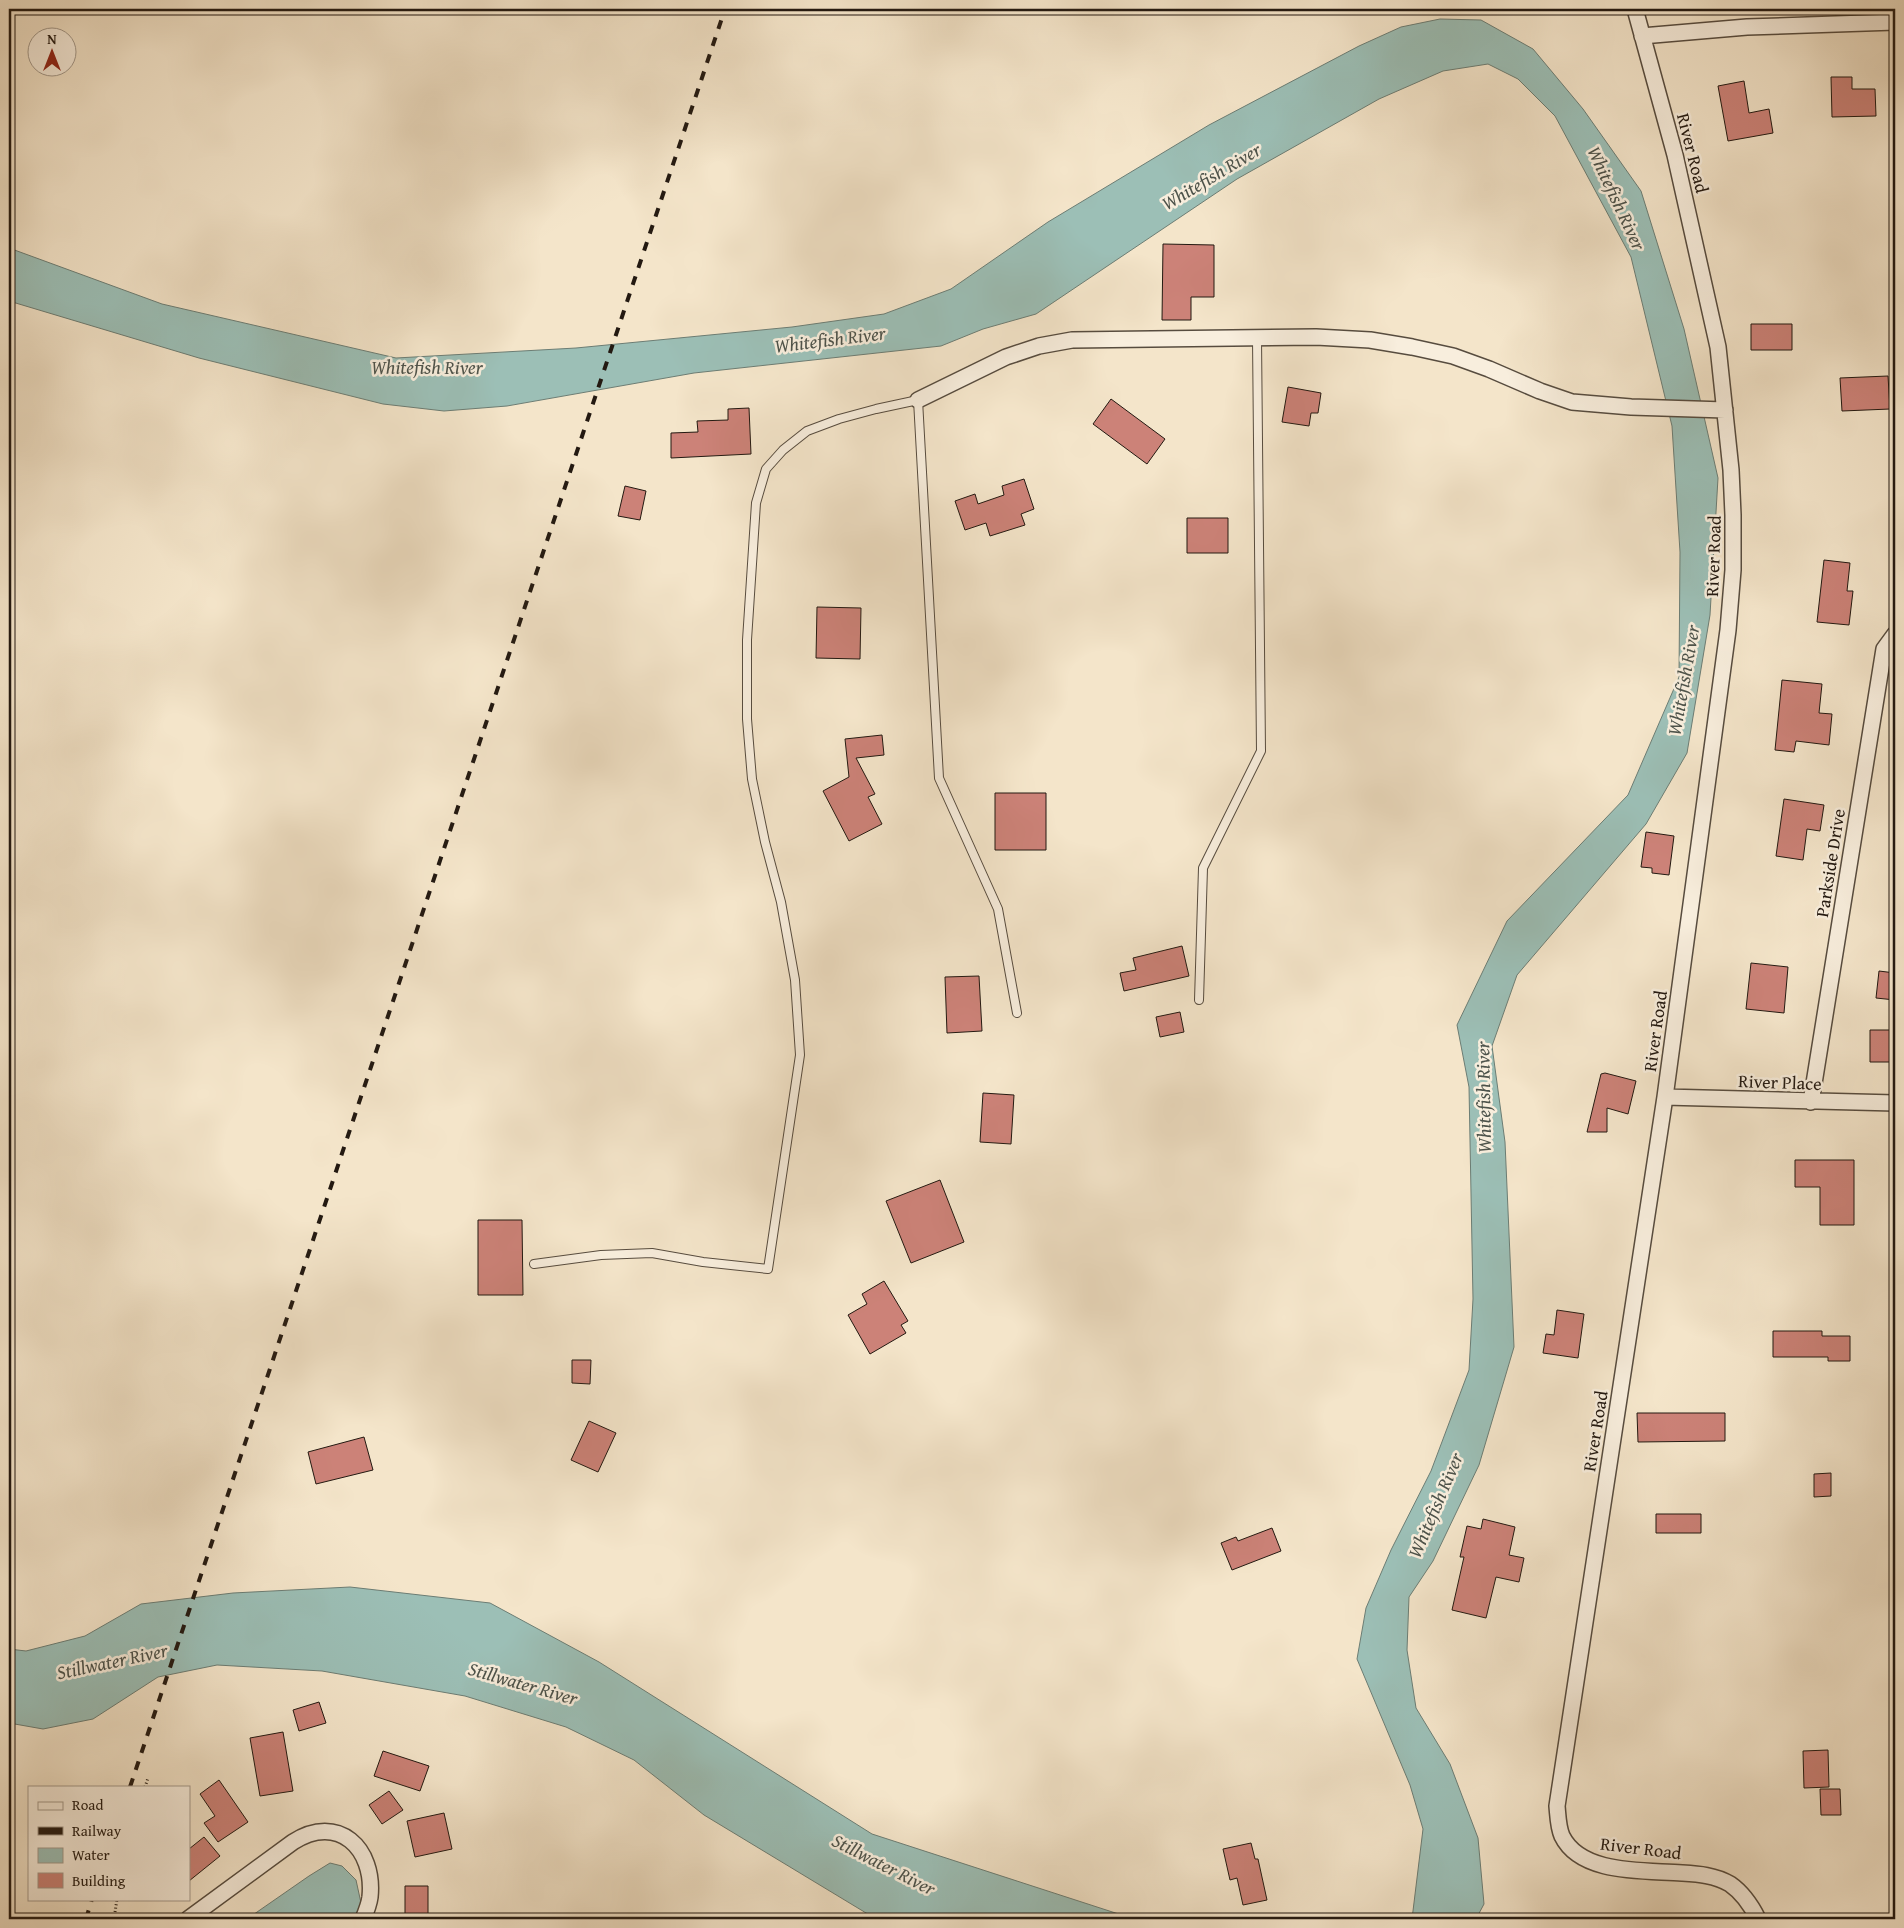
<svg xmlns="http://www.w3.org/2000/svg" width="1904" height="1928" font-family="'Gentium Book Plus',serif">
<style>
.water{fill:#9cbfb6;stroke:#6c7d74}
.building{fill:#cc8278;stroke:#231911}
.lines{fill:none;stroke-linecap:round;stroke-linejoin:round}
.service-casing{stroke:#574c3f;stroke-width:10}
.minor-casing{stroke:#574c3f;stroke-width:18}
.path{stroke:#231911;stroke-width:3;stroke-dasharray:1 2.5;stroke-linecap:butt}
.service{stroke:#f8eedd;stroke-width:8}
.minor{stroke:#f8eedd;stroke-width:15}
.rail{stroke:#231911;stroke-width:4;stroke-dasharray:9 9;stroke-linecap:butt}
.labels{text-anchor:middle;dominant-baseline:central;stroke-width:5;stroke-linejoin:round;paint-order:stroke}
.street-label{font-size:18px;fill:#231911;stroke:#f8eedd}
.water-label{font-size:19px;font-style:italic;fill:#4d534b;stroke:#f8eedd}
</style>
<rect width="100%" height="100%" fill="#f4e5ca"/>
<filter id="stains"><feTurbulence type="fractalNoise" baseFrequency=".004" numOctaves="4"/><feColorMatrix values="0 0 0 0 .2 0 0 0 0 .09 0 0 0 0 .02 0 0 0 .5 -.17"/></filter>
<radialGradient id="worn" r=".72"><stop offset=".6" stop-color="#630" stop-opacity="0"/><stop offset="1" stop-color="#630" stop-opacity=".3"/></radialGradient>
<path class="water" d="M1440 19 1481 20 1533 49 1583 109 1641 191 1684 329 1718 478 1710 615 1687 753 1646 824 1517 975 1492 1046 1505 1142 1514 1347 1479 1465 1433 1561 1409 1597 1407 1650 1416 1708 1450 1764 1478 1838 1484 1904 1476 1919H1412L1423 1829 1410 1785 1357 1659 1366 1608 1391 1550 1431 1471 1469 1370 1473 1299 1469 1087 1457 1025 1507 921 1628 795 1679 677 1680 552 1672 426 1631 257 1555 116 1518 79 1488 64 1443 71 1379 99 1237 179 1036 314 983 329 941 346 694 373 507 406 444 411 383 404 199 358 9 301V248L162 304 396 358 576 348 792 327 884 314 951 289 1048 222 1209 125 1359 46 1401 27Z
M350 1587 490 1603 599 1662 872 1834 1134 1919H876L704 1815 634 1760 566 1727 465 1696 322 1671 217 1665 158 1677 93 1719 43 1729 9 1723V1649L26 1651 85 1636 141 1604 233 1593Z
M330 1863 342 1866 356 1880 361 1903 356 1919H247L309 1876Z"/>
<path class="building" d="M1831 77H1852V89H1875L1876 116 1832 117Z
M1744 81 1749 113 1769 109 1773 133 1728 141 1718 86Z
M1163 244 1214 245V297H1191V320H1162Z
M1751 324H1792V350H1751Z
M1888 376 1890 409 1842 411 1840 378Z
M1288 387 1321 393 1318 413H1311L1309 426 1282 422Z
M1111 399 1165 439 1147 464 1093 424Z
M749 408 751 454 671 458V433L698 432 697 421 728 420V409Z
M1024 479 1034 509 1021 514 1025 525 990 536 986 523 965 530 955 501 975 494 978 504 1004 495 1002 486Z
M625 486 646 491 640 520 618 516Z
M1187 518H1228V553H1187Z
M1824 560 1850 563 1847 591H1853L1849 625 1817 622Z
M817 607 861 608 860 659 816 658Z
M1782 680 1822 684 1819 713 1832 714 1829 745 1796 741 1794 752 1775 750Z
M882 735 884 755 856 758 875 794 868 797 882 824 849 841 823 791 849 777 845 739Z
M995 793H1046V850H995Z
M1784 799 1824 805 1820 831 1807 829 1803 860 1776 856Z
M1646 832 1674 836 1669 875 1652 873V868L1641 867Z
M1182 946 1189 976 1124 991 1120 973 1136 970 1133 958Z
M1751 963 1788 967 1784 1013 1746 1009Z
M1879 971 1895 973V1000L1876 998Z
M979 976 982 1031 947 1033 945 977Z
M1180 1012 1184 1032 1160 1037 1156 1017Z
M1870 1030H1895V1062H1870Z
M1605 1073 1636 1081 1628 1114 1607 1108V1132H1587L1601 1074Z
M983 1093 1014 1095 1011 1144 980 1142Z
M1795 1160H1854V1225H1820V1187H1795Z
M940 1180 964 1242 911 1263 886 1201Z
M478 1220H522L523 1295H478Z
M884 1281 908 1321 901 1325 906 1333 870 1354 848 1315 867 1304 862 1294Z
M1557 1310 1584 1314 1578 1358 1543 1353 1546 1334 1554 1335Z
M1773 1331H1822V1336H1850V1361H1828V1357H1773Z
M572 1360H591L590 1384 572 1383Z
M1637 1413H1725V1441L1638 1442Z
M589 1421 616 1433 598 1472 571 1460Z
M364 1437 373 1470 316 1484 308 1452Z
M1831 1473V1496L1814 1497V1474Z
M1656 1514H1701V1533H1656Z
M1483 1519 1515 1527 1509 1555 1524 1558 1519 1582 1496 1577 1486 1618 1452 1610 1464 1557H1460L1467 1526 1481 1529Z
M1272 1528 1281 1551 1232 1570 1221 1543 1236 1537 1238 1541Z
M319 1702 326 1723 299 1731 293 1710Z
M283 1732 293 1791 260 1796 250 1738Z
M1828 1750 1829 1787 1804 1788 1803 1751Z
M383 1751 429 1766 420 1791 374 1776Z
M219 1780 248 1822 218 1842 204 1823 215 1816 200 1794Z
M1820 1789H1840L1841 1815H1821Z
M389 1791 403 1810 382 1824 369 1805Z
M444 1813 452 1849 415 1857 407 1821Z
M204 1837 220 1856 189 1881V1849Z
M1251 1843 1255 1859H1258L1267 1900 1243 1905 1237 1878 1230 1880 1223 1849Z
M405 1886H428V1919H405Z"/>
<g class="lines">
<g class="service-casing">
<path id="service" d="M1199 1000 1203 868 1261 751 1257 338
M534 1264 601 1255 652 1253 703 1262 768 1269 800 1055 795 980 781 902 765 842 752 779 747 719V640L756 503 766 469 783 450 807 431 839 419 876 409 918 400 939 778 998 909 1017 1013"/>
</g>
<g class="minor-casing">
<path id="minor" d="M1635 9 1675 155 1718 347 1731 470 1733 515V570L1728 630 1665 1097 1557 1806C1558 1816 1558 1827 1562 1836 1581 1875 1645 1870 1682 1873 1698 1874 1715 1875 1730 1884 1743 1893 1751 1905 1758 1919
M1642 36 1747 27 1895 22
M918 400 1006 357 1039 346 1072 340 1316 337 1370 340 1412 347 1453 356 1489 369 1540 391 1572 402 1631 407 1725 410
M1665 1097 1895 1103
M1811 1102 1884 649 1895 634
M188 1919 293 1842C338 1813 375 1848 370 1897 369 1905 366 1912 363 1919"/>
</g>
<path class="path" d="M145 1787 148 1778
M114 1919 117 1899"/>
<use href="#service" class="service"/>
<use href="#minor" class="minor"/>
<path class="rail" d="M130 1787 725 9
M86 1919 92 1899"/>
</g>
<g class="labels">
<g class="street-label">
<text transform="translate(1693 153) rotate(76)">River Road</text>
<text transform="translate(1713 556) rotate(-88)">River Road</text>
<text transform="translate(1830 863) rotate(-81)">Parkside Drive</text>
<text transform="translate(1655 1031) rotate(-82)">River Road</text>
<text transform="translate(1780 1082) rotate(2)">River Place</text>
<text transform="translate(1595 1431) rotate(-81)">River Road</text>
<text transform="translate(1641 1848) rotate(7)">River Road</text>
</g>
<g class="water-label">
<text transform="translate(1211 176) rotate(-31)">Whitefish River</text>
<text transform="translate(1617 198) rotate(65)">Whitefish River</text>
<text transform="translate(830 339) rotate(-7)">Whitefish River</text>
<text x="427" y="367">Whitefish River</text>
<text transform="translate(1683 680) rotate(-80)">Whitefish River</text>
<text transform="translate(1483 1097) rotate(-91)">Whitefish River</text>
<text transform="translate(1435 1505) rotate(-67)">Whitefish River</text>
<text transform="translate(112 1661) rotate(-12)">Stillwater River</text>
<text transform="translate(523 1683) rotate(16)">Stillwater River</text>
<text transform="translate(884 1864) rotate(27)">Stillwater River</text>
</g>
</g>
<rect width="1904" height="1928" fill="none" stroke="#f4e5ca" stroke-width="30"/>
<rect x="10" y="10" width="1884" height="1908" fill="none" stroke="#231911" stroke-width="2.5"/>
<rect x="15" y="15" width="1874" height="1898" fill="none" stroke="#231911"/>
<rect x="28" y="1786" width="162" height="115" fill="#f8eedd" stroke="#a3998b"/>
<rect x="38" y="1802" width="25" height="8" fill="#f8eedd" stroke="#a3998b"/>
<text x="72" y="1810" font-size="15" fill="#231911">Road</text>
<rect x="38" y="1827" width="25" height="8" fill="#231911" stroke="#a3998b"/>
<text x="72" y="1836" font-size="15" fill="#231911">Railway</text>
<rect x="38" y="1848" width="25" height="15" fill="#9cbfb6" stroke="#a3998b"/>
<text x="72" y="1860" font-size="15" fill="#231911">Water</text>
<rect x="38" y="1873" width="25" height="15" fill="#cc8278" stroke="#a3998b"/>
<text x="72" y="1886" font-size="15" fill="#231911">Building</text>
<g transform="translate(52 52)"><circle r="24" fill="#f8eedd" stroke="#a3998b"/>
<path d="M0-4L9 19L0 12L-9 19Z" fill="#8f2418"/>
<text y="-8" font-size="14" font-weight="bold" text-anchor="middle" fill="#231911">N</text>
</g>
<rect width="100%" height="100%" filter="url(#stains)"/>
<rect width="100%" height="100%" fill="url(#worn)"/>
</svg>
